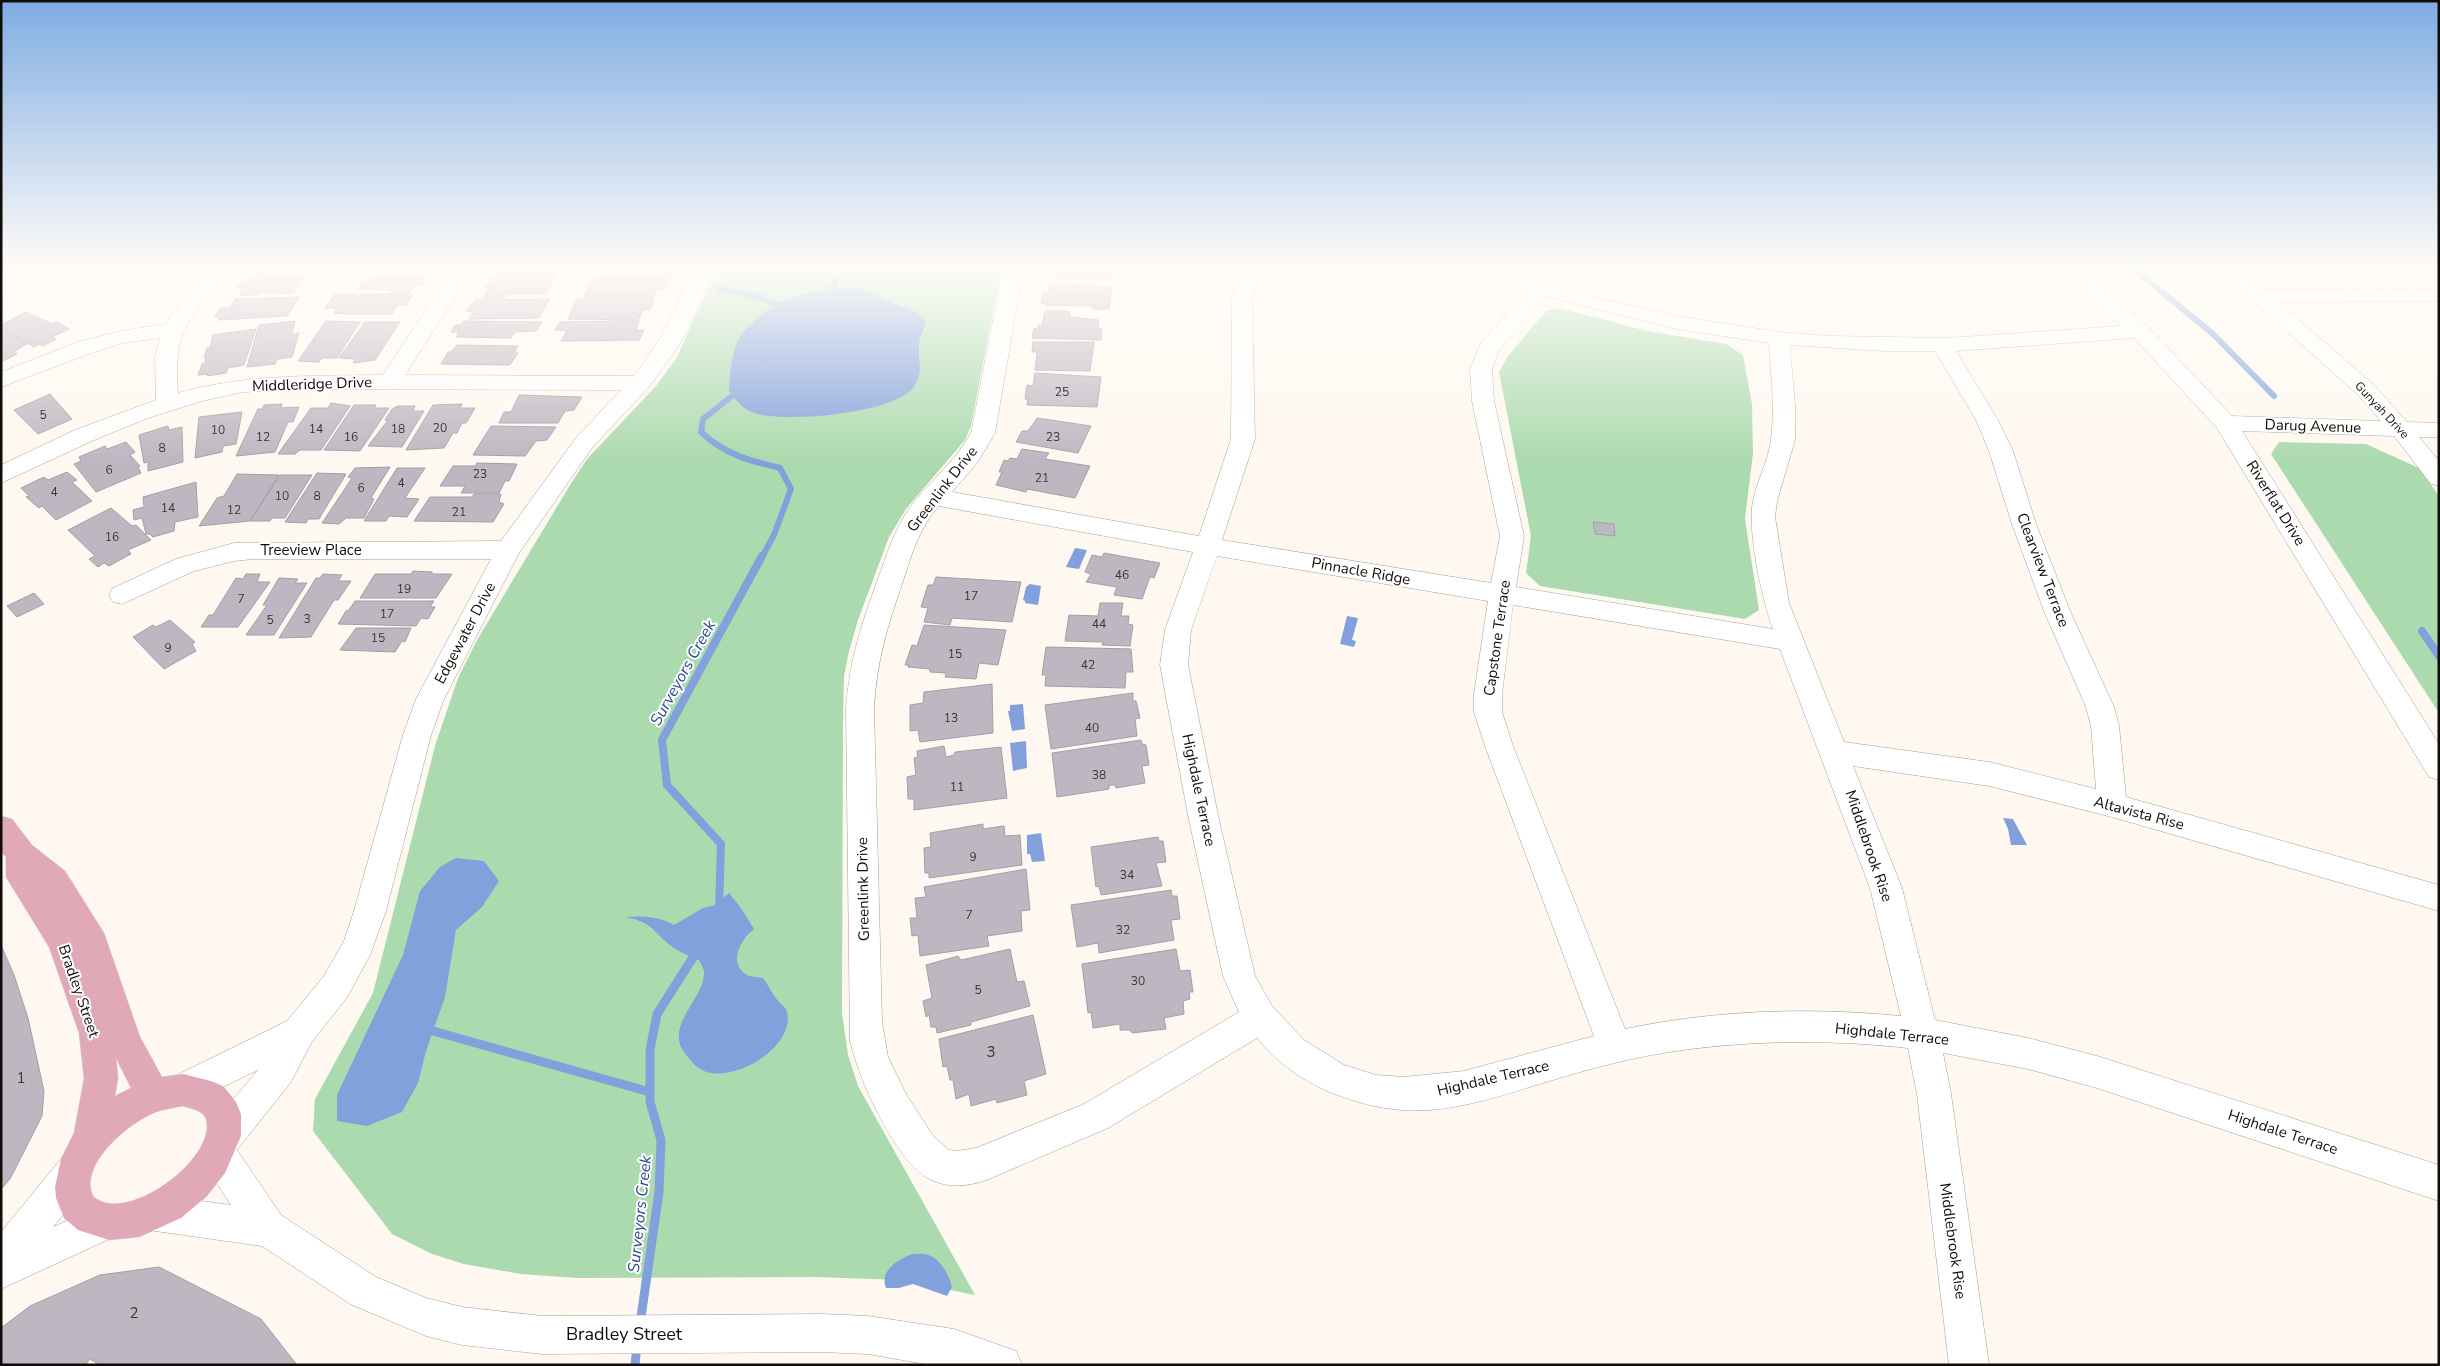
<svg xmlns="http://www.w3.org/2000/svg" width="2440" height="1366" font-family="'Nunito Sans',sans-serif">
<style>
.green{fill:#abdaae}
.water{fill:#82a1dc}
.lines{fill:none;stroke-linecap:round;stroke-linejoin:round}
.stream-far2{stroke:#82a1dc;stroke-width:6}
.stream-far1{stroke:#82a1dc;stroke-width:8}
.stream{stroke:#82a1dc;stroke-width:9}
.building{fill:#bdb7c1;stroke:#a49ea8}
.minor-casing{stroke:#a69e95;stroke-width:1}
.major-casing{stroke:#d9d8d8;stroke-width:1}
.minor{fill:#fff;fill-rule:evenodd}
.major{fill:#e1a9b8;fill-rule:evenodd}
.labels{text-anchor:middle;dominant-baseline:central;stroke-width:4;stroke-linejoin:round;paint-order:stroke}
.number-label{font-size:12px;fill:#3a3737}
.far-street-label{font-size:12px;fill:#0f0c09;stroke:#fff}
.street-label{font-size:15px;fill:#0f0c09;stroke:#fff}
.near-number-label{font-size:15px;fill:#3a3737}
.water-label{font-size:16px;font-style:italic;fill:#274990;stroke:#fff}
.near-street-label{font-size:18px;fill:#0f0c09;stroke:#fff}
</style>
<rect width="100%" height="100%" fill="#fff8f0"/>
<path class="green" d="M717 269H1001L971 426 965 440 906 509 889 537 858 620 849 651 844 677 843 722 842 1013 848 1055 858 1086 975 1295 901 1280 815 1277 577 1278 521 1274 464 1264 432 1254 392 1234 313 1131 315 1099 373 993 435 746 458 678 477 640 570 485 587 459 656 386 677 357Z
M1560 308 1647 331 1726 344 1743 355 1752 404 1753 453 1745 519 1759 610 1745 619 1540 586 1526 573 1531 536 1499 372 1508 356 1546 311Z
M2279 442 2366 444 2419 468 2439 496V713L2271 454Z"/>
<path class="water" d="M859 288 919 314 926 322C924 329 920 337 919 344 918 360 924 374 913 388 892 414 785 423 754 413 743 409 736 401 729 391 730 372 731 352 741 335 744 330 751 325 755 321 783 295 821 287 859 288Z
M1075 548 1087 550 1079 569 1066 567Z
M1030 584 1041 586 1038 605 1025 603V601L1023 600 1026 587Z
M1347 616 1358 618 1352 640 1356 641 1354 647 1340 644Z
M1023 704 1025 729 1012 731 1008 711H1010V705Z
M1026 741 1027 768 1013 771 1010 743Z
M2003 818 2013 819 2027 845H2011L2008 829Z
M1041 833 1045 861 1032 862 1030 854H1027V835Z
M456 858 484 861 499 881 482 907 456 930 445 997 426 1051 418 1083 402 1112 367 1126 337 1121V1095L403 955 420 891 440 867Z
M729 893 741 908 754 929C741 939 727 963 747 975 751 977 758 977 763 978 769 986 773 996 780 1003 783 1006 786 1008 787 1012 796 1048 729 1087 700 1069 694 1066 688 1057 684 1052 665 1025 704 998 704 974 705 970 701 964 699 960 692 957 684 954 677 950 653 935 657 923 625 917 643 916 658 916 674 925L703 908 715 905Z
M912 1254C916 1254 924 1253 928 1255 941 1259 949 1275 952 1287L947 1296 913 1284 899 1288H886C879 1270 898 1260 912 1254Z"/>
<g class="lines">
<path class="stream-far2" d="M2134 269 2212 333 2274 396
M717 288 755 296 778 304
M833 289 841 269
M732 396 703 419 701 432C724 454 750 461 780 468L791 489 774 535 762 557"/>
<path class="stream-far1" d="M2422 631 2439 656
M719 910 721 844 667 785 662 740 762 556"/>
<path class="stream" d="M433 1031 650 1092
M640 1324 659 1192 661 1140 650 1102V1050L657 1014 699 948
M635 1365 637 1345"/>
</g>
<path class="building" d="M260 269H312L308 274 275 272 273 275H255Z
M499 269H561L558 274 497 273Z
M1046 269H1111L1109 279 1050 278 1051 273 1046 272Z
M380 274 422 275 421 278H426L423 285H415L408 294H389L393 290 357 289 367 276H378Z
M497 274 556 275 545 294H508L504 298H483L489 287H484Z
M602 274H673L665 289H657L653 298 583 297 594 276H601Z
M249 277H305L293 294 259 292 257 295H239L244 287H237L244 279H248Z
M1050 283 1112 287 1109 309H1092L1093 306 1046 305V303H1041L1043 292H1048Z
M335 294H413L406 305H397L392 314H346L334 313 337 308H325Z
M300 297 287 316 218 320 220 317H214L221 308H230L235 299Z
M549 299 539 318 469 319 474 312 466 311 476 300Z
M577 299H651L654 301 650 310H643L638 320 568 319Z
M1045 311H1070L1069 317 1099 320 1098 329H1102L1101 340 1032 338 1034 328 1038 329V325H1042Z
M26 312 52 324 57 322 69 329 52 337 56 339 43 346 39 344 34 347 1 329V325Z
M295 321 292 335 299 333 292 357 277 359 275 364 247 367 259 325Z
M326 321 360 322 337 358H322L319 362 298 361Z
M464 321 542 322 536 331 515 332 511 338 456 337 459 332H451L455 325H462Z
M618 321H639L636 330H644L639 340 561 341 567 331 555 330 560 322Z
M365 322H400L375 360 353 363 356 359 339 358Z
M256 329 244 365 228 368 226 373 207 376 208 374 198 375 202 364H205L206 358H204L207 348H210L213 335Z
M1 331 27 344 13 352 17 354 1 362Z
M1033 342H1094L1090 371 1035 370 1037 352H1032Z
M457 345 518 346 514 353H518L510 365 441 364 448 352H451Z
M1035 373 1101 377 1097 407 1027 405 1028 399H1025L1027 385 1033 386Z
M50 394 72 419 38 434 14 410Z
M519 395 582 397 574 410 565 411 558 423H499L504 412H511Z
M331 403 350 406 321 450H300L295 454H278L311 408H328Z
M282 404 281 408 299 407 293 422H288L275 452 236 456 258 409H262L264 405Z
M462 404 460 408H475L466 423H462L457 433H453L444 448 406 450 433 405Z
M354 405H376L374 408H389L360 451 324 450Z
M398 406H415L413 411H424L402 447 368 446 388 420H385L392 409Z
M242 412 236 444 223 446 222 452 195 458 199 417Z
M1037 418 1091 426 1078 453 1016 442 1022 431H1028Z
M168 426 169 430 182 427 183 462 148 471V462L144 463 139 435Z
M491 426 556 427 547 440 536 441 525 456 473 455Z
M126 442 135 452 130 455 140 466 138 467 141 473 96 492 74 464 81 461 79 457 105 446 107 449Z
M1022 449 1049 453 1045 459 1090 466 1075 498 1027 489 1026 492 996 485 1002 472H999L1004 460 1008 461 1010 458 1017 459Z
M477 463 517 464 509 481H505L499 493H461L465 486H440L453 466H475Z
M390 467 371 498 374 499 364 518H346L339 524 322 523 352 478 348 477 355 468Z
M397 468H425L405 498 419 499 407 517 389 516 386 521H364Z
M67 472 77 480 72 482 92 501 56 520 42 506 39 508 26 497 29 496 21 488 44 477 48 480Z
M317 473 346 474 319 519H308L306 523 285 522Z
M237 474 279 475 250 521 199 526 217 498 224 496Z
M280 475H312L285 518H272L270 521H250Z
M196 482 198 517 175 522 174 531 153 537 150 534H146L142 518 134 520 133 510 144 507 143 497Z
M474 494H501L499 502 504 504 493 522 414 521 430 497H472Z
M111 508 132 526 136 525 151 540 128 550 131 554 109 566 104 563 98 567 89 559 95 556 68 530Z
M1593 522 1614 524 1615 536 1595 534Z
M1104 553 1160 563 1154 578 1150 577 1142 599 1114 595 1117 587 1086 582 1091 574 1085 572 1092 555 1102 557Z
M413 571 432 572V574H452L436 598H360L375 574H411Z
M246 574H260L257 582H270L238 627H201L209 615H213L236 578 243 579Z
M323 574 342 575 338 581H351L338 600H334L311 637 279 638 316 578H320Z
M936 577 1021 582 1012 622 952 618 950 625 924 622 928 608 921 607 928 585H933Z
M279 578 298 579 295 583H307L274 635H246L267 605H263Z
M34 593 44 604 17 617 7 606Z
M355 601H434L430 607H435L428 619 421 618 416 626 338 624 346 611 349 610Z
M1100 603H1123L1121 616H1129L1128 624 1133 625 1130 646 1102 645 1103 642 1065 641 1069 615 1098 616Z
M170 620 195 642 192 644 196 651 164 669 133 637 153 625 156 627Z
M924 625 1006 630 998 665 979 663 976 679 945 677 946 673 930 672V669L908 667 909 665H905L912 645 917 646Z
M356 628H411L405 642 402 641 395 652 340 650Z
M1046 647 1131 649 1133 672H1126L1125 688 1045 686 1046 675H1042Z
M992 684 993 733 920 742 918 730 910 731V705L923 703 924 692Z
M1133 693V701H1136L1140 718 1135 719 1137 736 1051 749 1045 705Z
M1141 740 1142 744 1146 745 1149 765 1142 766 1145 783 1116 788 1115 785H1109V789L1057 797 1052 753Z
M944 746 946 757 954 755 955 752 1001 747 1007 798 914 810V799H908L907 777 916 775 914 758 918 757 917 751Z
M983 824V829L1004 826 1005 836 1020 835 1022 865 929 878V873H925L924 848 931 847 930 833Z
M1158 837 1159 841H1163L1166 862 1156 863 1162 886 1101 895 1099 886 1096 887 1091 847Z
M1026 869 1030 910 1021 911 1022 931 987 936 989 946 920 956 918 935 912 936 910 918H917L915 898 926 897 924 887Z
M1171 890 1172 896H1177L1180 919 1171 920 1174 940 1099 953 1098 943 1077 947 1071 905Z
M1 945 14 975 28 1018 44 1091 42 1116 10 1179 1 1189Z
M1010 949 1017 982 1024 981 1030 1006 971 1022V1025L937 1033 936 1027H931L929 1015 926 1017 923 1001 932 998 926 965 958 956 961 960Z
M1176 949 1180 971 1190 970 1193 992H1189L1190 999 1183 1001 1184 1014 1164 1018 1166 1029 1132 1033 1130 1030H1120V1024L1093 1028 1091 1012 1088 1013 1082 964Z
M1033 1015 1046 1074 1024 1081 1027 1095 997 1103 996 1099 971 1106 969 1094 956 1099 953 1080H950L947 1066 943 1067 939 1039Z
M159 1267 261 1319 297 1365H100L90 1359 85 1365H1V1328L30 1306 100 1275Z"/>
<g class="lines">
<g class="minor-casing">
<path id="minor" d="M209 269H230C194 321 172 322 178 393 247 374 312 376 383 375L453 269H473L405 375 634 376C662 340 675 311 693 269H713L690 326 674 353 648 388 592 448 519 553 444 699 431 735 386 911 370 955 348 996 311 1043 291 1082 237 1150 281 1215 376 1277 426 1298 462 1307 542 1316 821 1314 868 1316 954 1329 1016 1351 1022 1365H931L868 1354 821 1352 542 1354 462 1345 426 1336 350 1304 262 1246 155 1231 142 1226 137 1213 142 1200 155 1195 231 1205 205 1165 200 1153 209 1128 258 1070 183 1106 171 1102 166 1090 171 1078 287 1021 324 976 344 941 354 911 403 735 416 699 491 559H253L234 561 194 571 122 604 113 602 109 595 113 588 176 559 234 543 501 541 576 438 621 390 308 389 243 392 202 401 148 418 92 441 1 483V465L75 430 156 400 155 357 160 338 123 343 94 352 1 387V372L78 342 121 331 166 324 179 305Z
M1003 269H1023L995 433 977 463 952 492 1199 536 1231 439 1232 298 1237 282 1246 269H1266L1257 282 1252 298 1255 439 1222 540 1491 583 1500 536 1472 401 1470 369 1481 343 1527 291 1470 273 1467 269H1498L1584 295 1677 316 1779 332 1831 336 1947 338 2121 326 2061 269H2083L2147 326 2232 416 2381 421 2357 394 2217 269H2239L2263 290 2439 289V301L2278 302 2373 384 2407 422 2439 423V437H2419L2439 461V486L2431 484 2394 436 2242 431 2439 744V780L2429 777 2217 428 2134 338 1956 351 1998 420 2013 451 2036 524 2070 611 2114 707 2119 726 2126 797 2439 885V911L2112 817 1989 786 1853 766 1902 888 1935 1020 2028 1038 2097 1056 2439 1165V1201L2097 1088 2028 1069 1943 1053 1951 1094 1989 1365H1949L1917 1094 1908 1048C1826 1039 1744 1040 1663 1053 1626 1059 1589 1069 1553 1080 1505 1094 1452 1114 1402 1110 1377 1108 1355 1102 1332 1093 1303 1081 1277 1063 1257 1038L1108 1128 989 1179C967 1187 946 1189 926 1177 894 1158 857 1075 850 1040L846 708C850 658 861 626 878 579 887 554 895 528 911 506 931 480 954 463 971 433ZM1545 296 1677 329 1769 343C1771 374 1775 407 1771 439 1769 460 1757 480 1753 501 1747 530 1762 600 1773 629L1516 587 1524 536 1494 401 1492 369 1499 350ZM1790 345 1883 351H1935L1976 420 1989 451 2012 524 2044 611 2086 707 2091 726 2096 789 1989 762 1844 742 1789 603 1775 517 1777 501 1795 440V406ZM939 506 1193 552 1165 630 1160 665 1189 820 1223 976 1239 1012 1084 1104 976 1148 957 1151 949 1150 933 1136 906 1094 888 1057 882 1022 874 708C877 659 887 628 903 581 912 554 919 528 939 506ZM1217 556 1488 601 1474 694V712L1485 746 1594 1036 1464 1071 1404 1077 1376 1075 1344 1065 1304 1040 1272 1006 1255 976 1219 820 1188 665 1191 630ZM1513 605 1780 649 1870 888 1901 1016C1808 1007 1716 1010 1625 1029L1513 746 1502 712V694Z
M74 1154 87 1159 92 1172 87 1185 53 1227 105 1204 118 1209 123 1222 118 1235 1 1289V1232L61 1159Z"/>
</g>
<g class="major-casing">
<path id="major" d="M1 816 12 819 32 845 65 871 104 933 140 1037 162 1077 183 1074 211 1081 223 1086 236 1102 241 1114V1136L225 1173 206 1197 181 1218 139 1237 109 1240 78 1230 64 1218 56 1198 55 1187 61 1159 74 1133 84 1078 79 1033 49 947 6 877V857L1 851ZM116 1058 131 1088 115 1096 118 1078ZM183 1106C191 1109 203 1110 206 1119 218 1158 125 1227 93 1196 78 1164 130 1122 156 1112 165 1109 174 1108 183 1106Z"/>
</g>
<use href="#minor" class="minor"/>
<use href="#major" class="major"/>
</g>
<linearGradient id="sky" x2="0" y2="1"><stop stop-color="#7face3"/><stop offset="0.58" stop-color="#fffcf8"/><stop offset="1" stop-color="#fffcf8" stop-opacity="0"/></linearGradient>
<rect width="2440" height="460" fill="url(#sky)"/>
<g class="labels">
<g class="number-label">
<text x="1062" y="392">25</text>
<text x="43" y="415">5</text>
<text x="440" y="428">20</text>
<text x="316" y="429">14</text>
<text x="398" y="429">18</text>
<text x="218" y="430">10</text>
<text x="263" y="437">12</text>
<text x="351" y="437">16</text>
<text x="1053" y="437">23</text>
<text x="162" y="448">8</text>
<text x="109" y="470">6</text>
<text x="480" y="474">23</text>
<text x="1042" y="478">21</text>
<text x="401" y="483">4</text>
<text x="361" y="488">6</text>
<text x="54" y="492">4</text>
<text x="282" y="496">10</text>
<text x="317" y="496">8</text>
<text x="168" y="508">14</text>
<text x="234" y="510">12</text>
<text x="459" y="512">21</text>
<text x="112" y="537">16</text>
<text x="1122" y="575">46</text>
<text x="404" y="589">19</text>
<text x="971" y="596">17</text>
<text x="241" y="599">7</text>
<text x="387" y="614">17</text>
<text x="307" y="619">3</text>
<text x="270" y="620">5</text>
<text x="1099" y="624">44</text>
<text x="378" y="638">15</text>
<text x="168" y="648">9</text>
<text x="955" y="654">15</text>
<text x="1088" y="665">42</text>
<text x="951" y="718">13</text>
<text x="1092" y="728">40</text>
<text x="1099" y="775">38</text>
<text x="957" y="787">11</text>
<text x="973" y="857">9</text>
<text x="1127" y="875">34</text>
<text x="969" y="915">7</text>
<text x="1123" y="930">32</text>
<text x="1138" y="981">30</text>
<text x="978" y="990">5</text>
</g>
<g class="far-street-label">
<text transform="translate(2382 410) rotate(47)">Gunyah Drive</text>
</g>
<g class="street-label">
<text transform="translate(312 384) rotate(-2)">Middleridge Drive</text>
<text transform="translate(2313 426) rotate(2)">Darug Avenue</text>
<text transform="translate(942 489) rotate(-52)">Greenlink Drive</text>
<text transform="translate(2276 503) rotate(58)">Riverflat Drive</text>
<text x="311" y="550">Treeview Place</text>
<text transform="translate(2043 570) rotate(69)">Clearview Terrace</text>
<text transform="translate(1361 571) rotate(10)">Pinnacle Ridge</text>
<text transform="translate(465 633) rotate(-62)">Edgewater Drive</text>
<text transform="translate(1497 638) rotate(-82)">Capstone Terrace</text>
<text transform="translate(1199 790) rotate(78)">Highdale Terrace</text>
<text transform="translate(2139 813) rotate(15)">Altavista Rise</text>
<text transform="translate(1869 846) rotate(71)">Middlebrook Rise</text>
<text transform="translate(863 889) rotate(-91)">Greenlink Drive</text>
<text transform="translate(79 991) rotate(71)">Bradley Street</text>
<text transform="translate(1892 1034) rotate(6)">Highdale Terrace</text>
<text transform="translate(1493 1078) rotate(-13)">Highdale Terrace</text>
<text transform="translate(2283 1132) rotate(18)">Highdale Terrace</text>
<text transform="translate(1953 1241) rotate(82)">Middlebrook Rise</text>
</g>
<g class="near-number-label">
<text x="991" y="1052">3</text>
<text x="21" y="1078">1</text>
<text x="134" y="1313">2</text>
</g>
<g class="water-label">
<text transform="translate(683 673) rotate(-61)">Surveyors Creek</text>
<text transform="translate(640 1214) rotate(-84)">Surveyors Creek</text>
</g>
<g class="near-street-label">
<text x="624" y="1334">Bradley Street</text>
</g>
</g>
<rect width="2440" height="1366" fill="none" stroke="#0f0c09" stroke-width="5"/>
</svg>
